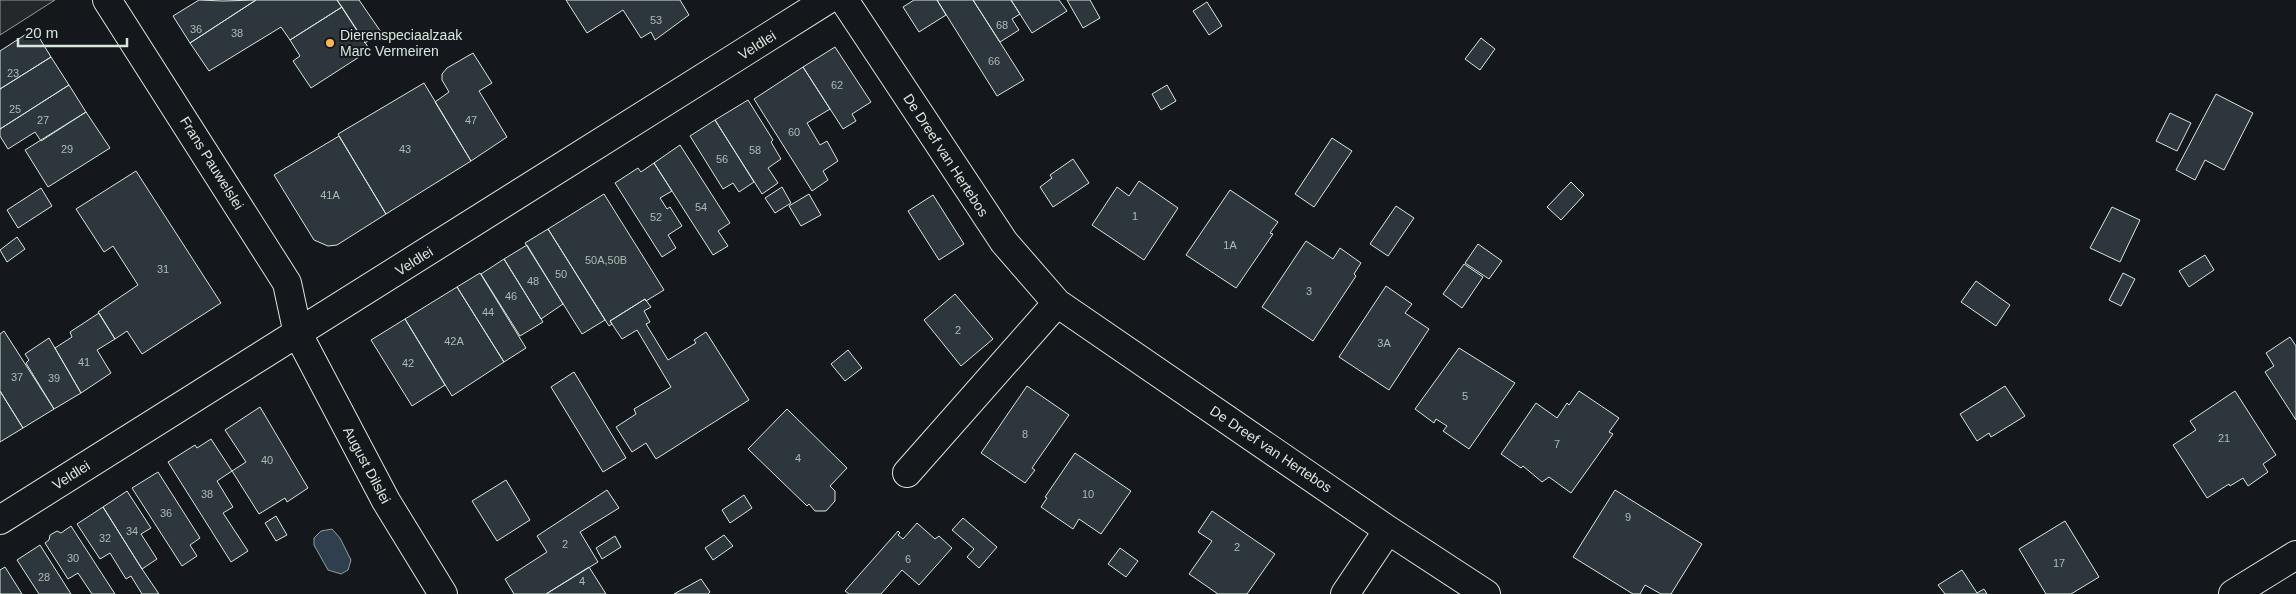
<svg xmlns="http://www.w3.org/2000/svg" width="2296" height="594" font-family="Arial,sans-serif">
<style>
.parking{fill:#24282b;stroke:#939e99}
.water{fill:#2f3f4d;stroke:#939e99}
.building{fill:#2c363c;stroke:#d8e6dc}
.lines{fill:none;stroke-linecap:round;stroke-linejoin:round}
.minor-casing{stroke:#d8e6dc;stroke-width:30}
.minor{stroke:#14181c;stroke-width:28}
.poi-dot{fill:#ffb74d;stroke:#14181c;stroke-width:2}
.labels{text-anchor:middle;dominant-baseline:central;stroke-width:4;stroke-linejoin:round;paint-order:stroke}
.number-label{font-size:11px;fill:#adbab4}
.poi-label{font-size:14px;fill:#d8e6dc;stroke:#14181c;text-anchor:start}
.street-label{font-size:14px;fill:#d8e6dc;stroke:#14181c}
</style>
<rect width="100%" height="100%" fill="#14181c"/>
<path class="parking" d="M0 0H55L0 35Z"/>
<path class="water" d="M332 529 340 538 351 560 348 570 341 574 328 570 314 545V538L321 531Z"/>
<path class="building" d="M199 0 223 1 256 0 190 43 173 16Z
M256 0H337L342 7 290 40 281 27 209 71 190 43Z
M337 0H359L381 32 365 43Z
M566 0H680L689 15 655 40 651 32 641 38 623 10 587 33Z
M914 0H937L946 15 919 32 903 7Z
M937 0H973L1024 80 997 96Z
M973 0H1011L1020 14 1012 19 1019 30 1000 42Z
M1011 0H1059L1067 11 1032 33Z
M1067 0H1090L1100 18 1083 28Z
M1207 2 1222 26 1209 35 1193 11Z
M342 7 370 50 311 88 293 61 300 56 290 40Z
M34 29 51 57 0 89V51Z
M1481 38 1495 49 1480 70 1465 59Z
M835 47 871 102 852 114 856 121 843 129 803 67Z
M473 53 492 83 479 91 507 137 471 161 435 102 449 92 442 80V74L447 68Z
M51 57 69 85 0 129V89Z
M803 67 830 109 807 123 820 145 827 141 838 161 823 171 828 180 812 191 754 99Z
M424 83 471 161 386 214 338 134Z
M69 85 86 112 41 141 35 132 8 149 0 136V129Z
M1167 85 1176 101 1161 110 1152 94Z
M2216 94 2253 113 2224 170 2205 160 2195 180 2176 170Z
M748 100 773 140 771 142 781 159 768 168 778 183 762 194 715 120Z
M86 112 110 148 48 187 25 150Z
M2170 113 2191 123 2177 151 2156 141Z
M715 120 754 182 739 192 733 183 723 189 690 136Z
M339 136 386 214 337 245 328 246 314 240 274 175Z
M1332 138 1352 151 1314 207 1295 194Z
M680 145 730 223 718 231 728 246 713 255 654 163Z
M1073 159 1089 183 1053 207 1040 187 1052 178 1050 175Z
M654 163 672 191 660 198 667 209 670 207 682 226 668 235 676 248 662 257 615 183 638 168 641 172Z
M136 171 221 303 142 354 127 331 115 339 98 312 138 285 113 246 104 252 76 209Z
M1139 181 1178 208 1144 260 1092 225 1117 187 1129 196Z
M1571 182 1584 195 1561 220 1547 207Z
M782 187 791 203 775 213 765 198Z
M41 188 52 206 18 228 7 210Z
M1230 190 1278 222 1270 233 1273 234 1236 288 1186 255Z
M604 194 664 290 646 301 645 299 610 321 612 324 609 326 548 229Z
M809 194 821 215 801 226 789 206Z
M933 195 964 244 939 260 908 211Z
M1396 206 1414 218 1388 256 1370 244Z
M2112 207 2140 220 2120 262 2090 248Z
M548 229 605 320 582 334 525 243Z
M17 237 25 249 7 262 0 250Z
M1306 241 1333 259 1340 248 1361 263 1354 274 1356 276 1313 341 1262 307Z
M1478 244 1502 261 1489 279 1465 263Z
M527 245 563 304 541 319 504 259Z
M2205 255 2214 270 2189 287 2179 271Z
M504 259 543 322 520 336 481 274Z
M1464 264 1483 277 1462 308 1443 294Z
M480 273 526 348 504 362 457 287Z
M2123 273 2135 279 2121 306 2109 300Z
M1976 281 2010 305 1996 326 1961 302Z
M1386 286 1412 304 1405 313 1429 329 1389 390 1339 357Z
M457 287 504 362 452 396 405 319Z
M955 294 993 339 961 366 924 320Z
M645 299 651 307 644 311 650 322 646 324 668 360 696 343 694 340 706 332 749 400 656 459 646 443 632 452 616 427 636 414 634 409 671 387 637 330 622 339 610 321Z
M99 313 115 339 97 350 111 373 81 393 55 348 72 337 70 332Z
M405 319 445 385 412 406 371 340Z
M4 331 54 409 23 428 0 391V334Z
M2290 337 2296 346V420L2265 372 2274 366 2266 353Z
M49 338 81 393 54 409 26 363 29 360 25 354Z
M1459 348 1515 383 1469 449 1443 431 1447 426 1436 419 1434 423 1415 409Z
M848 350 862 368 845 381 831 364Z
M574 372 626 458 603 472 551 387Z
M1027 386 1069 415 1032 468 1035 470 1025 483 981 453Z
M2005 386 2025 416 1991 437 1989 433 1977 441 1960 414Z
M0 391 23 428 0 442Z
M1579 391 1619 418 1609 432 1613 434 1571 493 1549 477 1542 482 1523 466 1521 468 1501 454 1536 403 1557 418 1567 403 1569 405Z
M2235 391 2276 455 2263 464 2268 472 2248 486 2243 478 2230 486 2229 484 2207 498 2173 445 2196 430 2190 421Z
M260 407 308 488 287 502 285 498 259 514 232 471 246 462 225 430Z
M787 409 847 468 830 486 835 491V501L826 511H815L809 504 807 506 748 449Z
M211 439 232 471 217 481 233 507 223 513 248 551 231 562 168 462 195 445 197 448Z
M1075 453 1131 491 1101 534 1079 519 1073 529 1041 507 1047 498 1045 497Z
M158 472 200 538 190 545 197 556 182 566 132 488Z
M506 480 530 520 497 541 472 501Z
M607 490 619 508 580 532 598 562 546 594H514L505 579 547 552 537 536Z
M1615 490 1702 544 1671 594H1661L1645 585 1640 594H1633L1573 557Z
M127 491 151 528 141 534 157 559 142 569 103 507Z
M744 495 752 508 730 523 722 510Z
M103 507 142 569 159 594H142L131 576 126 579 110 553 100 559 77 524Z
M1212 511 1275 554 1247 594H1218L1189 574 1212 541 1198 532Z
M276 516 287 535 276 541 265 523Z
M963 518 997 547 979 568 967 557 974 549 952 530Z
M2065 521 2099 577 2071 594H2046L2019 549Z
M917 523 935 539 939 536 952 548 919 585 902 570 881 594H849L845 591 898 531 900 533 898 535 903 539Z
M71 526 115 594H92L78 573 68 579 45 543 49 540 50 535 57 531 61 533Z
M724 535 733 546 713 560 705 548Z
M615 536 621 547 602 559 596 548Z
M40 545 71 594H39L17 560Z
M1120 548 1138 561 1126 577 1108 564Z
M5 567 22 594H0V570Z
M589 567 606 594H546Z
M1962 570 1977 593 1984 589 1987 594H1945L1938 585Z
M701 579 710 592 708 594H674Z"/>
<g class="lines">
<g class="minor-casing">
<path id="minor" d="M107 0 287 283 298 334 386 501 443 594
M844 0 1004 242 1057 303 1388 530 1486 594
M907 473 1057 303
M0 520 827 0
M1345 594 1388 530
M2233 594 2296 555"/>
</g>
<use href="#minor" class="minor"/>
</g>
<circle class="poi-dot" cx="330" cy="43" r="5"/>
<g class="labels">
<g class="number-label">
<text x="656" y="20">53</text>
<text x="1002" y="25">68</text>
<text x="196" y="29">36</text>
<text x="237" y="33">38</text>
<text x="994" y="61">66</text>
<text x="13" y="73">23</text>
<text x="837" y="85">62</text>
<text x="15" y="109">25</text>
<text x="43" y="120">27</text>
<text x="471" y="120">47</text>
<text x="794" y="132">60</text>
<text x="67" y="149">29</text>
<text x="405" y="149">43</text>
<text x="755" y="150">58</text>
<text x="722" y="159">56</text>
<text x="330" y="195">41A</text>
<text x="701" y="207">54</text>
<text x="1135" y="216">1</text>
<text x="656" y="217">52</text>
<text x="1230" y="245">1A</text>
<text x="606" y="260">50A,50B</text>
<text x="163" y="269">31</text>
<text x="561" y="274">50</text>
<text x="533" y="281">48</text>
<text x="1309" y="291">3</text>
<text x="511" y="296">46</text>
<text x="488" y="312">44</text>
<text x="958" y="330">2</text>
<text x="454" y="341">42A</text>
<text x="1384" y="343">3A</text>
<text x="84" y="362">41</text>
<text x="408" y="363">42</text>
<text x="17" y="377">37</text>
<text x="54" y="378">39</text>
<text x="1465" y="396">5</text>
<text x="1025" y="434">8</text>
<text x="2224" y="438">21</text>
<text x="1557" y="444">7</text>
<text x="798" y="458">4</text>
<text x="267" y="460">40</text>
<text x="207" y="494">38</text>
<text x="1088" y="494">10</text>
<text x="166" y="513">36</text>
<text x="1628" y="517">9</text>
<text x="132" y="531">34</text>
<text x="105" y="538">32</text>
<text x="565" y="544">2</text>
<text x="1237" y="547">2</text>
<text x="73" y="558">30</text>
<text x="908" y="559">6</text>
<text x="2059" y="563">17</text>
<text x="44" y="577">28</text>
<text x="582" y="581">4</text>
</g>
<g class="poi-label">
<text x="340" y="35">Dierenspeciaalzaak<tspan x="340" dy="16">Marc Vermeiren</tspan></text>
</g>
<g class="street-label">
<text transform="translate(757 45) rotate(-32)">Veldlei</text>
<text transform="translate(946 155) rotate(57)">De Dreef van Hertebos</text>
<text transform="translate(212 163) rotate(58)">Frans Pauwelslei</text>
<text transform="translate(414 261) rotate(-32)">Veldlei</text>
<text transform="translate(1271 449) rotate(34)">De Dreef van Hertebos</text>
<text transform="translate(367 465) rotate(62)">August Dilslei</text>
<text transform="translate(71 475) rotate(-32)">Veldlei</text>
</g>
</g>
<path d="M18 38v8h109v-8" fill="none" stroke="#d8e6dc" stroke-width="2.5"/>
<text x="25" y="38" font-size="15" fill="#d8e6dc" stroke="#14181c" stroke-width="4" paint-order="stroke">20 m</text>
</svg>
